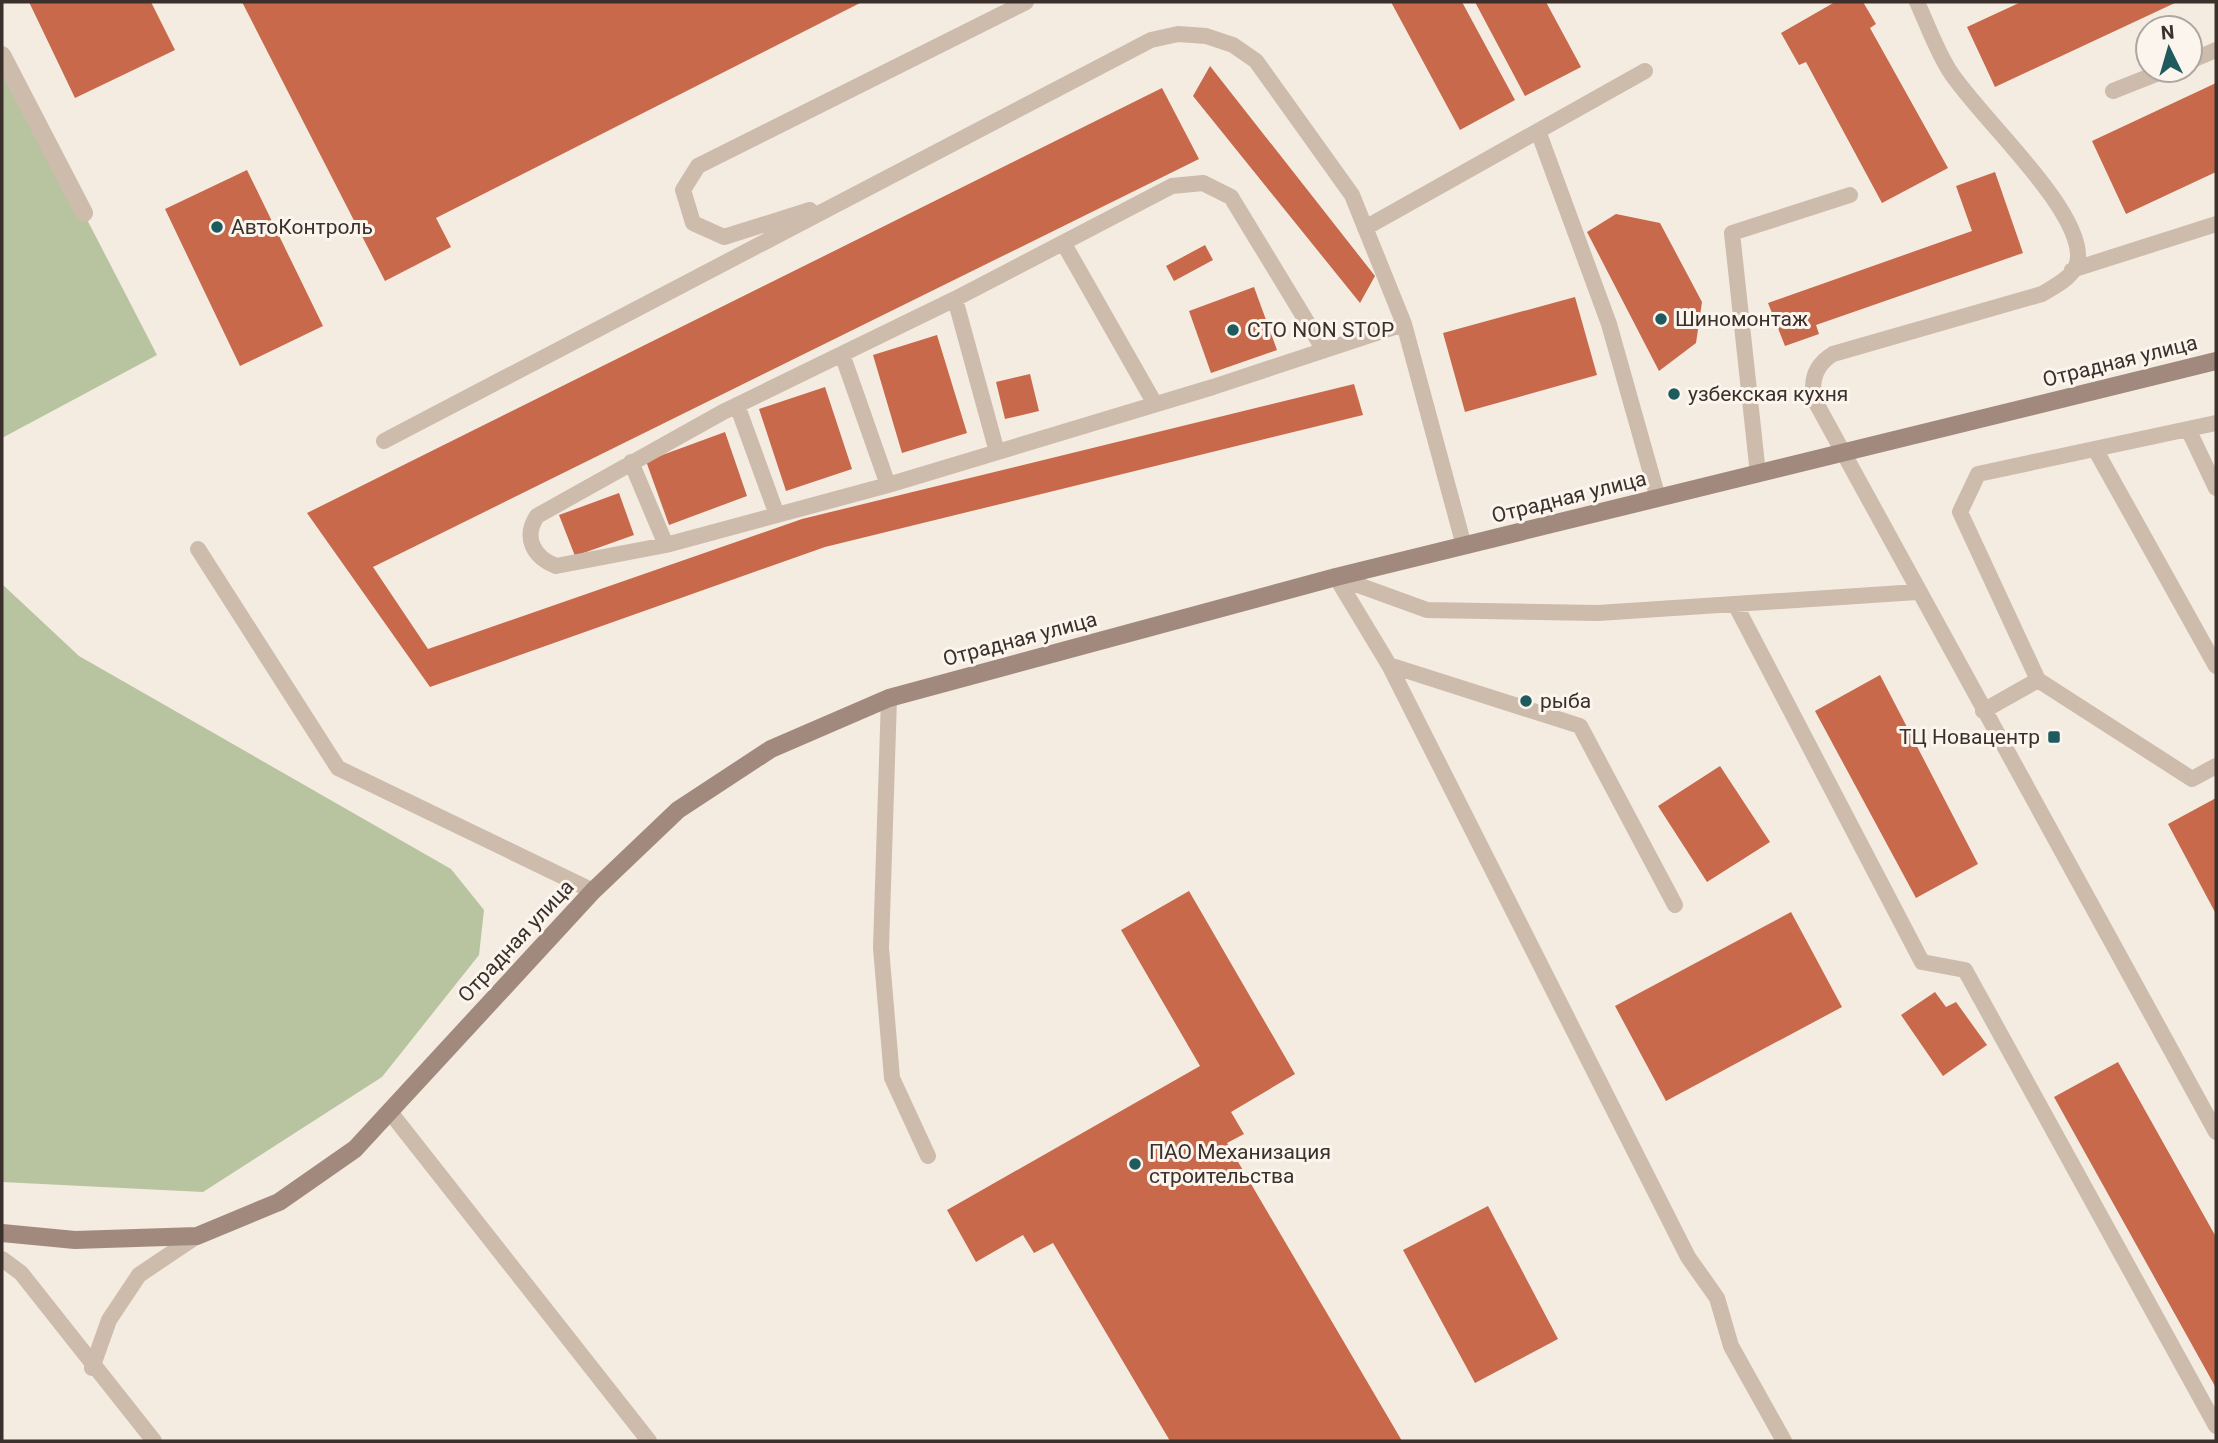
<svg xmlns="http://www.w3.org/2000/svg" width="2218" height="1443" font-family="Roboto,sans-serif">
<style>
.green{fill:#b8c4a0}
.building{fill:#c8694b}
.lines{fill:none;stroke-linecap:round;stroke-linejoin:round}
.lane{stroke:#cdbbac;stroke-width:16}
.street{stroke:#cdbbac;stroke-width:18}
.secondary{stroke:#a18a7d;stroke-width:18}
.poi-dot{fill:#1f5a5e;stroke:#fbf5ee;stroke-width:2.5}
.labels{text-anchor:middle;dominant-baseline:central;stroke-width:6;stroke-linejoin:round;paint-order:stroke}
.poi-label{font-size:21px;fill:#3b302b;stroke:#fbf5ee;text-anchor:start}
.street-label{font-size:21px;fill:#3b302b;stroke:#fbf5ee}
</style>
<rect width="100%" height="100%" fill="#f4ebe1"/>
<path class="green" d="M2 55 157 355 2 438Z
M2 584 79 656 451 869 484 910 479 955 382 1077 203 1192 2 1182Z"/>
<path class="building" d="M29 2H151L175 50 75 98Z
M242 2H862L436 218 451 247 385 281Z
M1391 2H1462L1515 100 1460 130Z
M1475 2H1546L1581 67 1525 96Z
M1835 2H1863L1876 24 1870 28 1948 168 1882 203 1806 62 1799 65 1781 33Z
M2021 2H2177L1995 87 1967 27Z
M1210 66 1375 276 1360 303 1193 96Z
M2216 83V172L2126 214 2092 141Z
M1162 88 1199 159 373 567 428 649 802 519 1354 384 1363 415 825 547 430 687 307 513Z
M247 170 323 326 240 366 165 209Z
M1995 172 2023 253 1816 325 1819 334 1785 346 1768 303 1972 231 1956 186Z
M1616 214 1660 223 1702 302 1696 343 1659 371 1587 232Z
M1205 245 1213 260 1174 281 1166 266Z
M1254 287 1277 350 1211 373 1189 311Z
M1575 297 1597 375 1465 412 1443 333Z
M937 335 967 433 902 453 873 355Z
M1030 374 1039 411 1005 419 996 382Z
M825 387 852 469 786 491 759 409Z
M725 432 747 496 669 525 646 461Z
M619 493 634 535 575 556 559 515Z
M1880 675 1978 864 1916 898 1815 711Z
M1720 766 1770 842 1707 882 1658 806Z
M2216 798V914L2168 824Z
M1189 891 1295 1074 1231 1112 1244 1134 1227 1143 1402 1441H1170L1053 1243 1034 1253 1023 1235 976 1262 947 1210 1200 1066 1121 930Z
M1791 912 1842 1007 1666 1101 1615 1006Z
M1935 992 1946 1007 1956 1002 1987 1045 1943 1076 1901 1015Z
M2118 1062 2216 1237V1388L2054 1097Z
M1488 1206 1558 1339 1475 1383 1403 1250Z"/>
<g class="lines">
<path class="lane" d="M1917 2C1927 24 1936 49 1949 70 1977 115 2081 207 2078 258 2077 276 2055 286 2042 294L1833 354C1815 365 1810 381 1815 401L2216 1132
M2190 61 2216 50
M2113 91 2166 70
M1538 131 1609 324 1658 498
M810 210 724 237 693 223 683 190 698 166 1026 2
M1365 228 1645 71
M1064 244 1155 404
M2072 270 2216 224
M955 299 997 452
M1324 350 1231 197 1203 183 1172 186 955 299 723 412 537 516C523 537 533 557 556 566L666 545 888 485 1213 387 1404 324
M842 354 888 485
M737 405 777 515
M2188 429 2216 488
M384 441 1151 40 1178 34 1206 36 1233 45 1256 61 1352 195 1404 324 1464 546
M2095 449 2216 666
M631 462 666 545
M1758 474 1732 233 1850 195
M198 549 338 768 593 891
M1336 577 1389 665 1688 1257 1717 1298 1731 1346 1784 1441
M1336 577 1427 610 1598 613 1917 592
M1735 604 1922 962 1965 970 2216 1426
M1389 665 1580 726 1675 905
M2038 680 1960 512 1978 474 2216 423
M889 698 881 948 892 1078 928 1156
M1983 711 2038 680 2192 779 2216 766
M390 1112 649 1441
M2 1259 21 1273 154 1441
M92 1368 109 1320 139 1275 197 1236"/>
<path class="street" d="M2 55 84 213"/>
<path class="secondary" d="M2 1233 75 1240 197 1236 279 1202 355 1149 593 891 678 810 771 749 889 698 1336 577 2216 361"/>
</g>
<g class="poi-dot">
<circle cx="217" cy="227" r="7"/>
<circle cx="1661" cy="319" r="7"/>
<circle cx="1233" cy="330" r="7"/>
<circle cx="1674" cy="394" r="7"/>
<circle cx="1526" cy="701" r="7"/>
<rect x="2047" y="730" width="14" height="14" rx="3.5"/>
<circle cx="1135" cy="1164" r="7"/>
</g>
<g class="labels">
<g class="poi-label">
<text x="231" y="227">АвтоКонтроль</text>
<text x="1675" y="319">Шиномонтаж</text>
<text x="1247" y="330">СТО NON STOP</text>
<text x="1688" y="394">узбекская кухня</text>
<text x="1540" y="701">рыба</text>
<text x="2040" y="737" text-anchor="end">ТЦ Новацентр</text>
<text x="1149" y="1152">ПАО Механизация<tspan x="1149" dy="24">строительства</tspan></text>
</g>
<g class="street-label">
<text transform="translate(2120 361) rotate(-14)">Отрадная улица</text>
<text transform="translate(1569 497) rotate(-14)">Отрадная улица</text>
<text transform="translate(1020 639) rotate(-15)">Отрадная улица</text>
<text transform="translate(516 941) rotate(-47)">Отрадная улица</text>
</g>
</g>
<rect width="2218" height="1443" fill="none" stroke="#3b302b" stroke-width="7"/>
<g transform="translate(2169 49) rotate(355)"><circle r="33" fill="#fbf5ee" stroke="#aea6a0" stroke-width="2"/>
<path d="M0-5L12 26L0 18L-12 26Z" fill="#1f5a5e"/>
<text y="-10" font-size="19" font-weight="bold" text-anchor="middle" fill="#3b302b">N</text>
</g>
</svg>
